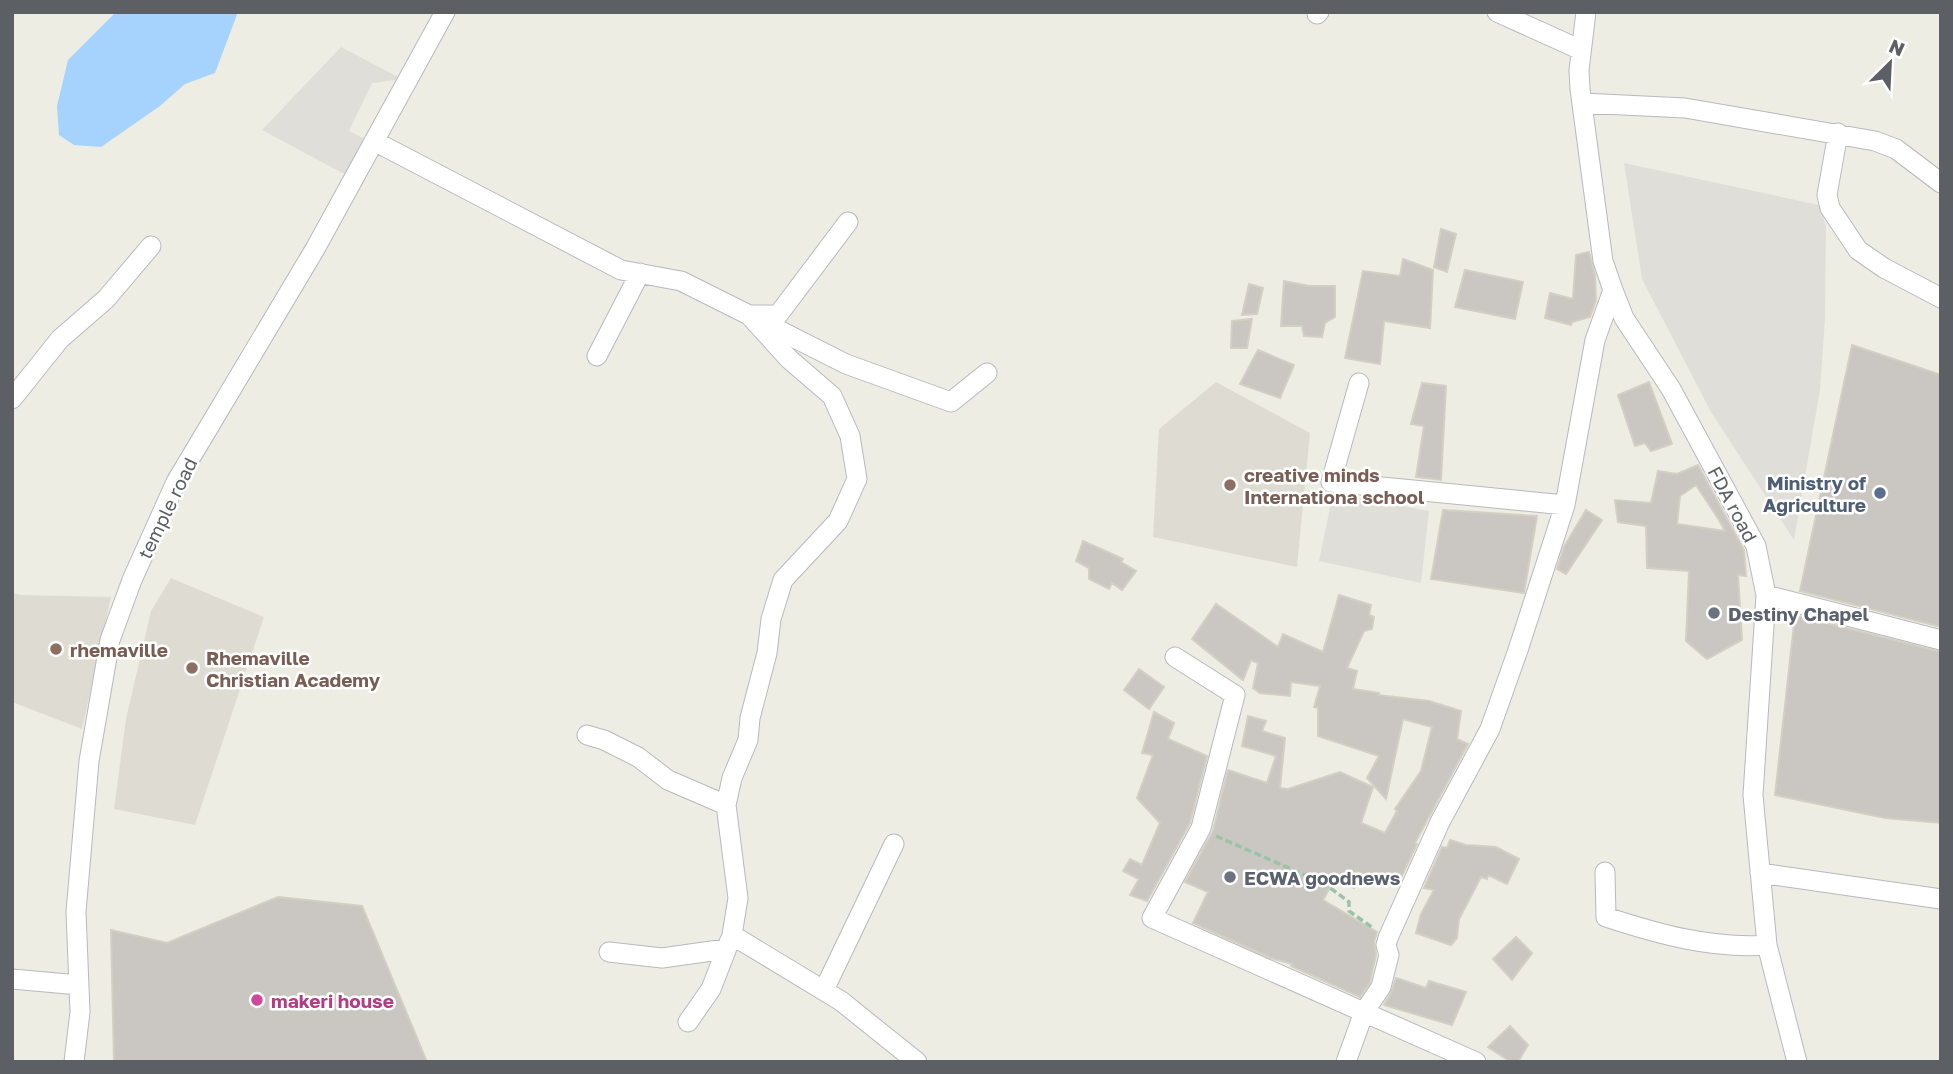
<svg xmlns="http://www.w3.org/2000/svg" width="1953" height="1074" font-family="'Golos Text',sans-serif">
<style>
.industrial{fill:#e0ded8}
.education{fill:#dedcd2}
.water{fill:#a6d3fd}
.building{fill:#cac6c1;stroke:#d3cfc3;stroke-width:2;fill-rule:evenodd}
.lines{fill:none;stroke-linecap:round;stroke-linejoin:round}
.minor-casing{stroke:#b7b9be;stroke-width:21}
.path{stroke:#99c4a7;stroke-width:3.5;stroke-dasharray:7 3.5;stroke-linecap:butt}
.minor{stroke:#fff;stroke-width:19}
.education-dot{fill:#8d6e63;stroke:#fff;stroke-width:2.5}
.service-dot{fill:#5c6f8a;stroke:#fff;stroke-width:2.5}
.worship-dot{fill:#6b7280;stroke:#fff;stroke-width:2.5}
.hotel-dot{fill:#d1479c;stroke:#fff;stroke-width:2.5}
.labels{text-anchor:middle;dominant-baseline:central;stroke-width:5;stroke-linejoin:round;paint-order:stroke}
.education-label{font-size:19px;font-weight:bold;fill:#785e54;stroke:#fff;text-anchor:start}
.service-label{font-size:19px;font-weight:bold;fill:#4e5e75;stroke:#fff;text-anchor:end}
.street-label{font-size:19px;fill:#5c5f64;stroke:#fff}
.worship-label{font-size:19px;font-weight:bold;fill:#5b616d;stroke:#fff;text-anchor:start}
.hotel-label{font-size:19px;font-weight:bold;fill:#b23c85;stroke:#fff;text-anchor:start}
</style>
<rect width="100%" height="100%" fill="#eeede4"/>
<path class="industrial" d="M341 47 402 79 372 83 349 131 365 139 346 175 262 130Z
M1624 163 1819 205 1826 226 1825 319 1820 390 1794 540 1711 412 1642 279Z
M1333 493 1429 511 1421 583 1319 561Z"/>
<path class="education" d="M1216 382 1310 433 1297 567 1153 537 1159 429Z
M171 578 264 617 195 825 114 809 126 719 151 611Z
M12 593 21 595 111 597 82 729 12 702Z"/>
<path class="water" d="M116 12H238L215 73 185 84 160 106 101 147 74 145 59 135 57 106 68 60Z"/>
<path class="building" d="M1441 229 1456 234 1447 272 1434 267Z
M1589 252 1595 275 1596 300 1590 317 1572 322 1571 325 1545 318 1550 293 1573 299 1576 255Z
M1403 259 1433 270 1430 328 1384 321 1380 364 1345 358 1363 271 1400 276Z
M1465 270 1523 282 1515 319 1455 307Z
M1284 281 1309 286H1335V317L1325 323 1322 337 1304 336 1302 326H1281Z
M1249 284 1263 288 1257 314 1242 315Z
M1252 319 1247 348H1231L1232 321Z
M1852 345 1941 375V627L1800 591Z
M1258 350 1294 365 1280 398 1240 384Z
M1649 382 1672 444 1651 451 1645 443 1635 446 1618 395Z
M1422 383 1446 386 1441 480 1416 477 1424 426 1411 424Z
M1698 465 1744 550 1746 576 1738 575 1742 640 1707 659 1686 641 1689 571 1647 568 1646 526 1618 522 1615 500 1651 503 1658 471 1677 474ZM1696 485 1719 520 1725 531 1677 524 1680 496Z
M1443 510 1537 516 1524 593 1431 579Z
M1586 510 1602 520 1566 574 1557 569 1564 547Z
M1083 541 1123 559 1121 562 1136 571 1122 590 1112 583 1109 589 1089 579V568L1076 561Z
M1339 595 1371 605 1369 615 1374 617 1372 629 1364 631 1347 668 1357 671 1353 689 1379 693 1378 695 1429 701 1461 711 1457 739 1468 744 1415 843 1417 844 1399 882 1357 872 1354 888 1335 879 1323 900 1377 932 1374 942 1376 955 1370 982 1360 997 1291 966 1292 964 1271 958 1193 923 1208 892 1185 882 1213 831 1228 770 1267 783 1276 756 1242 746 1248 716 1266 721 1262 731 1285 738 1280 788 1288 789 1340 772 1373 787 1361 823 1385 833 1397 811 1395 809 1421 771 1432 727 1403 719 1386 799 1367 778 1379 756 1318 736V708L1314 707 1320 686 1291 682 1290 696 1260 693 1253 688 1258 663 1251 660 1243 680 1192 639 1216 604 1278 647 1283 634 1323 652Z
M1795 615 1941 652V823L1885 818 1775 795Z
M1139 669 1164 687 1149 709 1124 690Z
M1154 712 1174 723 1168 739 1207 756 1190 823 1147 901 1130 895 1139 879 1123 871 1130 859 1142 865 1160 823 1137 798 1153 755 1142 753Z
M1450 840 1466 845 1496 847 1519 859 1507 884 1488 875 1487 879 1481 877 1459 919 1457 938 1451 945 1416 933 1421 914 1434 890 1424 888 1442 847 1447 848Z
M278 897 362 906 427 1062H114L111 930 167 943Z
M1516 937 1532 953 1512 980 1493 959Z
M1396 978 1426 988 1429 981 1466 992 1452 1025 1384 1005 1391 993Z
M1510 1026 1528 1045 1518 1062H1511L1488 1047Z"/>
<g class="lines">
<g class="minor-casing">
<path id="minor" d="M1497 12 1581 50
M1586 12 1579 70 1580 89 1603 261 1613 290 1624 318 1671 389 1756 546 1766 595 1753 795 1767 945 1797 1062
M1317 14 1319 12
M1582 103 1685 108 1875 141 1896 149 1941 183
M1838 133 1827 195 1830 208 1858 250 1884 268 1941 298
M374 141 621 270 681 281 749 315H778L848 222
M597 356 640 273
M1359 383 1331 482 1565 505 1595 340 1613 290
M12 399 60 339 106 299 151 246
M1766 595 1941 640
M1175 657 1235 695 1201 828 1152 918 1476 1062
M587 735 604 740 638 757 668 780 726 805 738 898 732 935 841 1001 917 1062
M726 805 732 778 748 740 750 718 767 653 771 619 783 580 838 521 857 479 850 436 832 396 789 359 749 315 846 364 951 402 987 373
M1605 872 1606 917C1658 934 1711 949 1767 945
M1760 873 1941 899
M609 952 662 958 726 949
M12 979 79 985
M824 990 894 844
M688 1022 711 989 730 940
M74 1062 80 1012 76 912 89 761 110 640 132 580 176 482 315 249 445 12
M1346 1062 1364 1012 1381 987 1389 955 1386 945 1388 938 1440 822 1490 729 1518 650 1565 505"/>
</g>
<path class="path" d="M1216 836 1325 884 1349 902V911L1373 928"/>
<use href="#minor" class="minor"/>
</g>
<g class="education-dot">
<circle cx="1230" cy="485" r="7"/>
<circle cx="56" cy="649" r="7"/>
<circle cx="192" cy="668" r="7"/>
</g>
<circle class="service-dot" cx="1880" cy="493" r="7"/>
<g class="worship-dot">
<circle cx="1714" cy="613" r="7"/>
<circle cx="1230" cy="877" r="7"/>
</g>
<circle class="hotel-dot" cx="257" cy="1000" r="7"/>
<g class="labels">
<g class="education-label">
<text x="1244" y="474">creative minds<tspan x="1244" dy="22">Internationa school</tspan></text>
<text x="70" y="649">rhemaville</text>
<text x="206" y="657">Rhemaville<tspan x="206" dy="22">Christian Academy</tspan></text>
</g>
<g class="service-label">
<text x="1866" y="482">Ministry of<tspan x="1866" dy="22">Agriculture</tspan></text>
</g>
<g class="street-label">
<text transform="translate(1733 504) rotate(62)">FDA road</text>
<text transform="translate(167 508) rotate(-64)">temple road</text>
</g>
<g class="worship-label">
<text x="1728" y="613">Destiny Chapel</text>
<text x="1244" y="877">ECWA goodnews</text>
</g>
<g class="hotel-label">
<text x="271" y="1000">makeri house</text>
</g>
</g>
<rect width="1953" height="1074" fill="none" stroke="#5c5f64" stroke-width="28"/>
<g transform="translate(1890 63) rotate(24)" stroke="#ffffff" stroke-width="5" paint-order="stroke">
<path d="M0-5L12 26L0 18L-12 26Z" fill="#5c5f64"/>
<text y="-10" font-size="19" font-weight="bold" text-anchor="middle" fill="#5c5f64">N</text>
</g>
</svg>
